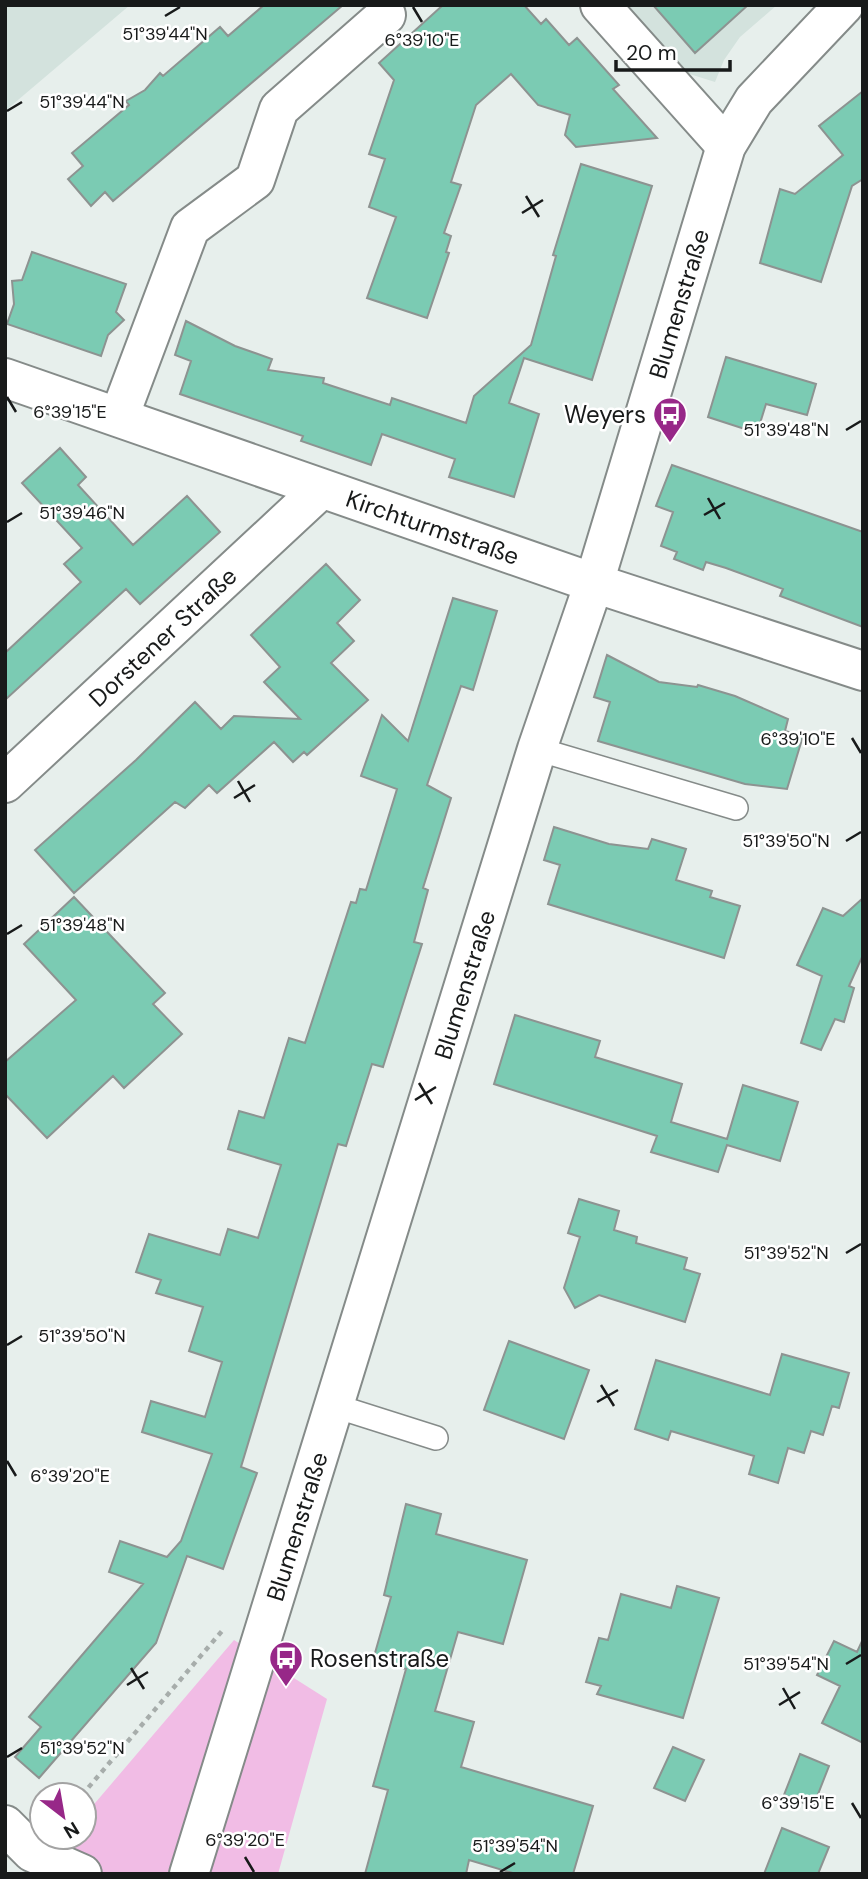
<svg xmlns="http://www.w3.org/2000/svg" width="868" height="1879" font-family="'DM Sans',sans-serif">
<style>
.built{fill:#d3e2dd}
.green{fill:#f1bce5}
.building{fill:#7bcbb3;stroke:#8d9391;stroke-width:2}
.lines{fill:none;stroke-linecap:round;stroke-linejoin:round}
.lane-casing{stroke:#858b89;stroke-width:26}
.street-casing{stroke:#858b89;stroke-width:42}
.path{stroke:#a7adab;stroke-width:4.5;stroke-dasharray:5 5;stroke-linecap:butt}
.lane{stroke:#fff;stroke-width:23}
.street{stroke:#fff;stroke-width:38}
.ticks{fill:none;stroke:#181a1a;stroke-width:2.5}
.labels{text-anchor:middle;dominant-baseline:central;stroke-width:5;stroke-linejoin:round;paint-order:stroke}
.street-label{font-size:24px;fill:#181a1a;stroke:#fff}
.poi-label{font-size:24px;fill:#181a1a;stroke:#fff;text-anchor:end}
.ticks-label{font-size:18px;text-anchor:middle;fill:#181a1a;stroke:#fff;stroke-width:5;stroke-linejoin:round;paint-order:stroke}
</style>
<rect width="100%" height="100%" fill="#e7efec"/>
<path class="built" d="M5 5H130L5 111Z
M621 5H777L740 37 724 60 715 82 680 71Z"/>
<path class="green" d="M234 1640 327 1699 278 1874H34L66 1837H84V1816Z"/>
<path class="building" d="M264 5H343L113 201 105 192 91 206 68 179 83 166 72 153 129 105 126 101 145 90 160 73 163 76 220 27 228 36Z
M443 5H524L541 24 546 19 569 45 577 38 619 85 613 89 657 138 576 147 565 135 570 115 538 105 511 74 476 105 451 182 461 185 444 233 451 236 446 252 449 253 427 318 367 298 396 217 369 207 385 159 369 154 394 80 379 63Z
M653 5H748L695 53Z
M863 91V179L852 186 821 282 760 263 780 189 795 194 843 155 819 126Z
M581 164 652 186 592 380 524 358 509 403 539 414 514 497 449 477 455 459 382 434 371 465 301 441 303 436 180 394 191 361 175 355 186 321 235 346 272 359 268 370 324 378 323 383 390 405 392 398 466 423 474 396 531 345 556 256 553 255Z
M32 252 126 284 116 312 124 320 108 335 101 356 7 324 14 304 12 281 22 280Z
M726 357 816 384 807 415 766 404 757 433 708 417Z
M60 448 86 477 78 485 133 545 187 496 220 532 140 604 126 589 5 700V653L81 582 64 564 82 548 22 483Z
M672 465 863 532V627L780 596 783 589 726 568 706 562 703 570 674 559 677 552 661 546 673 512 656 506Z
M326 564 360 600 337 623 354 641 331 663 368 700 307 755 304 752 293 762 274 742 217 793 209 785 185 808 175 802 74 893 35 850 136 760 195 702 221 729 234 716 300 719 264 682 280 667 251 635Z
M453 598 497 611 473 690 461 686 427 785 451 798 423 888 428 890 414 942 422 944 383 1067 372 1064 346 1146 338 1144 241 1467 257 1473 223 1569 187 1556 156 1643 39 1778 15 1757 41 1727 29 1717 143 1584 109 1572 120 1541 167 1557 181 1541 212 1454 142 1432 151 1401 205 1417 222 1362 189 1351 203 1307 156 1293 161 1280 136 1272 149 1234 220 1255 228 1229 258 1238 281 1165 228 1149 239 1111 264 1118 289 1038 305 1043 351 902 356 903 360 889 366 890 397 789 361 776 382 715 408 741Z
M607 655 659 682 697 687 698 685 735 696 788 719 785 731 803 736 787 789 745 784 598 741 610 702 594 697Z
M554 827 609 844 648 849 652 839 686 849 676 880 712 891 710 897 740 906 724 958 548 904 560 865 544 860Z
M74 897 165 993 153 1004 182 1034 124 1088 113 1076 47 1138 5 1094V1062L76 1000 24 944Z
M863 898V955L849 986 854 988 844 1022 835 1019 821 1050 801 1043 822 976 797 965 823 908 843 916Z
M515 1015 600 1041 595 1057 682 1084 671 1122 727 1139 743 1085 798 1102 780 1161 727 1145 718 1172 651 1152 657 1136 494 1084Z
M579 1199 619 1211 614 1230 637 1237 636 1243 687 1258 684 1269 700 1274 685 1322 599 1295 575 1308 564 1288 580 1237 568 1233Z
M509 1341 589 1370 564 1439 484 1410Z
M782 1354 849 1373 839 1408 832 1406 823 1435 811 1431 804 1453 788 1448 778 1483 749 1474 754 1456 671 1431 668 1440 635 1429 656 1360 770 1395Z
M406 1504 441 1514 436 1534 527 1560 503 1644 458 1632 435 1711 474 1722 461 1767 593 1806 573 1874H516L469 1860 466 1874H365L388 1790 373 1786 406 1669 373 1660 391 1597 384 1595Z
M677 1586 719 1598 683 1718 597 1694 601 1686 586 1682 599 1638 608 1640 621 1594 671 1608Z
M863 1639V1743L822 1723 840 1686 817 1675 834 1641 857 1652Z
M673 1747 704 1760 685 1801 654 1788Z
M800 1754 829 1766 813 1807 784 1795Z
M782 1828 829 1847 818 1874H764Z"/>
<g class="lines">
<g class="lane-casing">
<path id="lane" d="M537 749 736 808
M332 1405 436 1438"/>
</g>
<g class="street-casing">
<g id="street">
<path d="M600 5 726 146"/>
<path id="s1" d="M5 378 594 583 863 671"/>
<path d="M119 417 190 228 255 180 279 109 386 15"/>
<path id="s2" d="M5 783 321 489"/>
<path d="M5 1825 32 1852 82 1874"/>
<path id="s3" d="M189 1874 537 749 594 583 726 146 754 100 844 5"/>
</g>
</g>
<path class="path" d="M82 1795 222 1631"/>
<use href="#lane" class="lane"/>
<use href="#street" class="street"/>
</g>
<path class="ticks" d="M413 7 422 22M165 16 180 7M7 111 22 102M526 196 539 217M522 213 543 200M7 397 16 412M846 430 861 421M708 498 720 519M704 515 725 503M7 522 22 513M852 738 861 753M238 781 250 802M234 798 255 785M846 841 861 832M7 934 22 925M419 1083 432 1104M415 1100 436 1087M846 1253 861 1244M7 1345 22 1336M601 1385 614 1406M597 1402 618 1390M7 1461 16 1476M846 1664 861 1655M131 1668 144 1689M127 1685 148 1672M783 1688 795 1709M779 1705 800 1692M7 1757 22 1748M852 1803 861 1818M245 1857 254 1872M500 1872 515 1863"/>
<defs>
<g id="bus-pin" transform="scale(1.75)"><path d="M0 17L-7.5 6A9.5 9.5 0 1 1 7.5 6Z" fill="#972888" stroke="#fff"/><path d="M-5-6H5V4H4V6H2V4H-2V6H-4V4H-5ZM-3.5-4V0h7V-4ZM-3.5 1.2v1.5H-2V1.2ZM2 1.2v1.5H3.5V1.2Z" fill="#fff"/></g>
</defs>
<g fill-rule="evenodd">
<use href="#bus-pin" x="670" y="414"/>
<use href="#bus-pin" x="286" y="1658"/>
</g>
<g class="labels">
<g class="street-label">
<text stroke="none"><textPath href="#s3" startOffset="1645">Blumenstraße</textPath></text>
<text stroke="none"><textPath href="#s1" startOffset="453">Kirchturmstraße</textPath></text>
<text stroke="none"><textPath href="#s2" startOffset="215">Dorstener Straße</textPath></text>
<text stroke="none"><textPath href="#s3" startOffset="931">Blumenstraße</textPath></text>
<text stroke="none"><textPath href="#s3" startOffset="364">Blumenstraße</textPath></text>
</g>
<g class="poi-label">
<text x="646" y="414">Weyers</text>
<text x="310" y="1658" text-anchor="start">Rosenstraße</text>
</g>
</g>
<g class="ticks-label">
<text x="165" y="40">51°39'44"N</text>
<text x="422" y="46">6°39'10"E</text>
<text x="82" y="108">51°39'44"N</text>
<text x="70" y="418">6°39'15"E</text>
<text x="786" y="436">51°39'48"N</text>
<text x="82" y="519">51°39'46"N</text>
<text x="798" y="745">6°39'10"E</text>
<text x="786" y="847">51°39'50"N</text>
<text x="82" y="931">51°39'48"N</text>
<text x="786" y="1259">51°39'52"N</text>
<text x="82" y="1342">51°39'50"N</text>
<text x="70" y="1482">6°39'20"E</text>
<text x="786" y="1670">51°39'54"N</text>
<text x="82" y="1754">51°39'52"N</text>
<text x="798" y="1809">6°39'15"E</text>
<text x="245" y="1846">6°39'20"E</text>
<text x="515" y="1852">51°39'54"N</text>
</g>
<rect width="868" height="1879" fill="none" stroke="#181a1a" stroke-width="14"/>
<g transform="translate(63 1816) rotate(149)"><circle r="33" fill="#ffffff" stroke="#a3a3a3" stroke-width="2"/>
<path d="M0-5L12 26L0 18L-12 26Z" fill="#972888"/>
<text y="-10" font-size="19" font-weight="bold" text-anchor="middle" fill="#181a1a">N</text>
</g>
<path d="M616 60v10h114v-10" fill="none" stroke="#181a1a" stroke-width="3.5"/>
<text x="626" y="60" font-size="21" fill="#181a1a" stroke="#ffffff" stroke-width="5" paint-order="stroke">20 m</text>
</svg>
